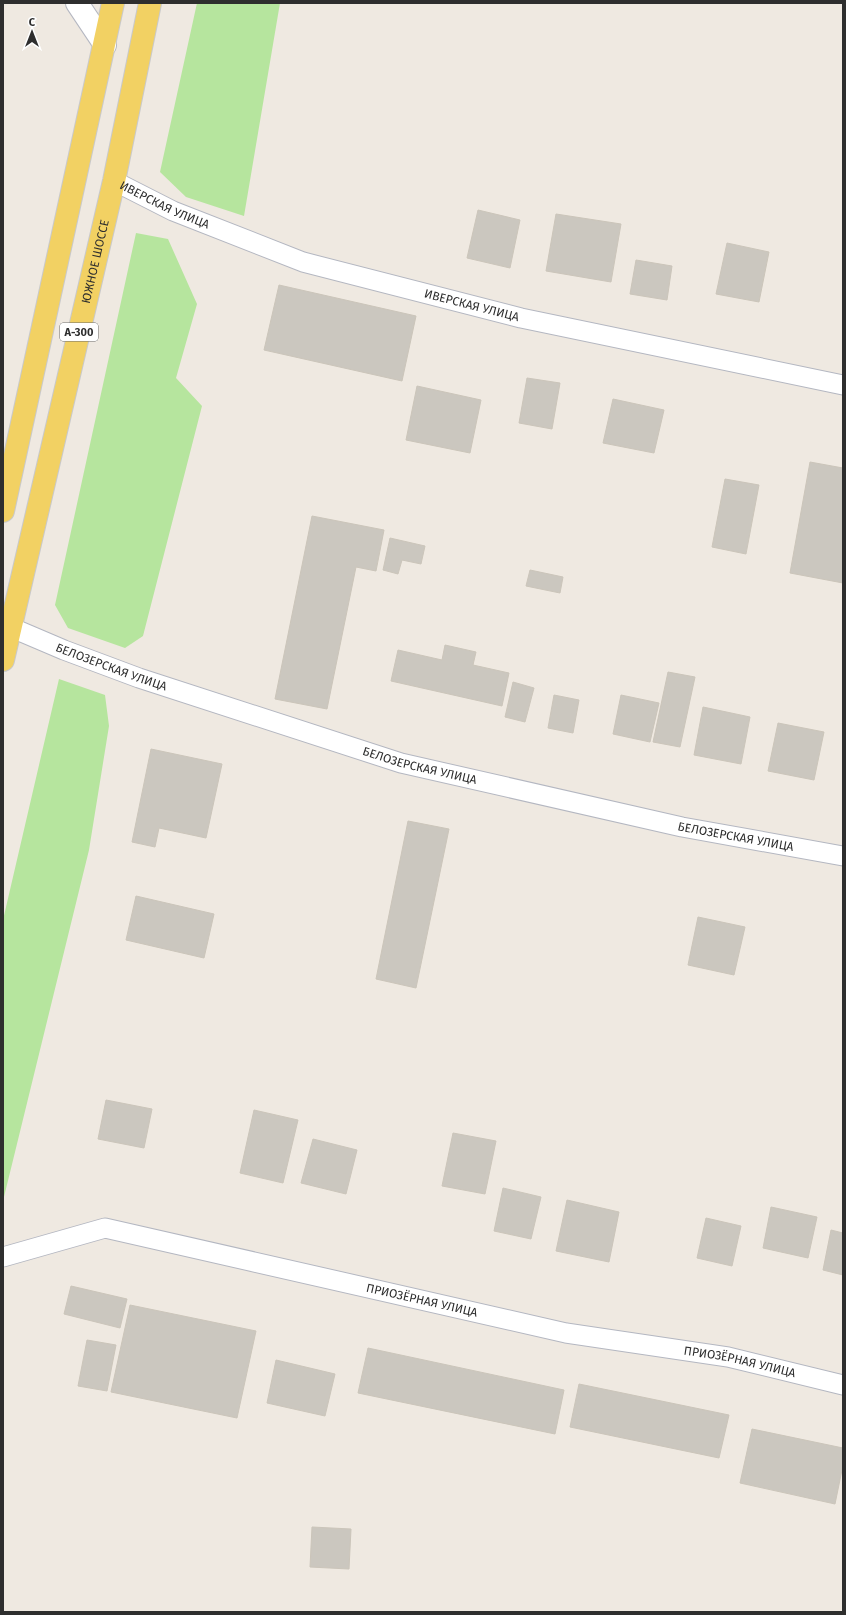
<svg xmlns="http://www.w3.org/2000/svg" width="846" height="1615" font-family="'Fira Sans',sans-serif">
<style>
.green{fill:#b6e59e}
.building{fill:#cbc7bf;stroke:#cbc5ba}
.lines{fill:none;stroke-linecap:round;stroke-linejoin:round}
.street-casing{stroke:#b4b7c1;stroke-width:21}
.secondary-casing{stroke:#b4b7c1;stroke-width:24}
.primary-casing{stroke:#c9c9c9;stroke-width:24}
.street{stroke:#fff;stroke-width:19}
.secondary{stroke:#fff;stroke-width:22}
.primary{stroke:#f2d163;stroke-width:22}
.labels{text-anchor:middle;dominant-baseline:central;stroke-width:3;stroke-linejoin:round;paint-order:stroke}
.shield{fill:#fff;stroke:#6d6d6d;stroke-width:1}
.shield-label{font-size:11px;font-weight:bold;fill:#2e2e2e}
.street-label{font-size:12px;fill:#2e2e2e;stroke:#fff}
</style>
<rect width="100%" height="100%" fill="#efe9e1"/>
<path class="green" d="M197 3H280L244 216 186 197 160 172Z
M136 233 168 239 197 304 176 378 202 406 143 636 125 648 68 628 55 605Z
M59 679 105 695 109 726 89 850 3 1201V920Z"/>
<path class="building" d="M478 210 520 220 510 268 467 258Z
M556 214 621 224 611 282 546 271Z
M727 243 769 252 759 302 716 294Z
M636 260 672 266 667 300 630 294Z
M279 285 416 316 402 381 264 350Z
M527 378 560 383 552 429 519 423Z
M417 386 481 400 470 453 406 440Z
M613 399 664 410 654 453 603 443Z
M810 462 843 468V583L790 573Z
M725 479 759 485 746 554 712 547Z
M312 516 384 530 376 571 356 567 327 709 275 699Z
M390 538 425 546 421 564 402 560 398 574 383 570Z
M530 570 563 577 560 593 526 586Z
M445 645 476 652 473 665 509 673 502 706 391 681 398 650 442 660Z
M668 672 695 677 680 747 653 742Z
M513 682 534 688 525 722 505 717Z
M554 695 579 700 573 733 548 728Z
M621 695 659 703 650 742 613 734Z
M703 707 750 717 741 764 694 755Z
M778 723 824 732 814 780 768 771Z
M151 749 222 764 206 838 159 828 155 847 132 842Z
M408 821 449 829 416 988 376 979Z
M136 896 214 914 204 958 126 940Z
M698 917 745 927 734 975 688 965Z
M106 1100 152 1109 144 1148 98 1139Z
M254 1110 298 1120 283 1183 240 1173Z
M453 1133 496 1141 485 1194 442 1186Z
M313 1139 357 1150 346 1194 301 1183Z
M503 1188 541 1197 531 1239 494 1231Z
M567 1200 619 1212 609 1262 556 1251Z
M771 1207 817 1217 808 1258 763 1248Z
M706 1218 741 1226 732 1266 697 1258Z
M831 1230 843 1233V1275L823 1270Z
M71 1286 127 1299 120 1328 64 1314Z
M130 1305 256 1331 237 1418 111 1392Z
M87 1340 116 1345 107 1391 78 1386Z
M368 1348 564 1390 555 1434 358 1393Z
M276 1360 335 1374 325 1416 267 1403Z
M579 1384 729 1415 719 1458 570 1427Z
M752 1429 843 1448V1465L835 1504 740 1483Z
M312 1527 351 1529 349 1569 310 1567Z"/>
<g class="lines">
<g class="street-casing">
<g id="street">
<path id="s1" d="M114 181 173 211 303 262 521 318 843 385"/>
<path id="s2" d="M10 627 64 650 139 678 401 763 682 827 843 856"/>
<path id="s3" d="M3 1257 105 1228 566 1333 728 1357 843 1385"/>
</g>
</g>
<g class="secondary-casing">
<path id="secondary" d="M77 3 105 45"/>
</g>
<g class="primary-casing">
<g id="primary">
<path d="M3 511 113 3"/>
<path id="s4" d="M3 660 114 181 150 3"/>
</g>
</g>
<use href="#street" class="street"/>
<use href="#secondary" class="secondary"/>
<use href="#primary" class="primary"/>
</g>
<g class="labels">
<rect class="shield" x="60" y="323" width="38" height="18" rx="3"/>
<g class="shield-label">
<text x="79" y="332">А-300</text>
</g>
<g class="street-label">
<text stroke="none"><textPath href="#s1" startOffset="56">ИВЕРСКАЯ УЛИЦА</textPath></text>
<text stroke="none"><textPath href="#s4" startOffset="409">ЮЖНОЕ ШОССЕ</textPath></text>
<text stroke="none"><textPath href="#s1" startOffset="380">ИВЕРСКАЯ УЛИЦА</textPath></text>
<text stroke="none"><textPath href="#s2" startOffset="109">БЕЛОЗЕРСКАЯ УЛИЦА</textPath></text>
<text stroke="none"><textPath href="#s2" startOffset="433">БЕЛОЗЕРСКАЯ УЛИЦА</textPath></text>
<text stroke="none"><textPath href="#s2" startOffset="757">БЕЛОЗЕРСКАЯ УЛИЦА</textPath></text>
<text stroke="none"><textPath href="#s3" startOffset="431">ПРИОЗЁРНАЯ УЛИЦА</textPath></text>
<text stroke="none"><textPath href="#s3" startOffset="755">ПРИОЗЁРНАЯ УЛИЦА</textPath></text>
</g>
</g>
<rect width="846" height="1615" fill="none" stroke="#2e2e2e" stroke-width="8"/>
<g transform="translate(32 32)" stroke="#ffffff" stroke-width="3" paint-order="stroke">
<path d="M0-3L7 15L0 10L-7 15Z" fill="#2e2e2e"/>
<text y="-6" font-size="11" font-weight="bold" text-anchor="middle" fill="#2e2e2e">С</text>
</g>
</svg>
